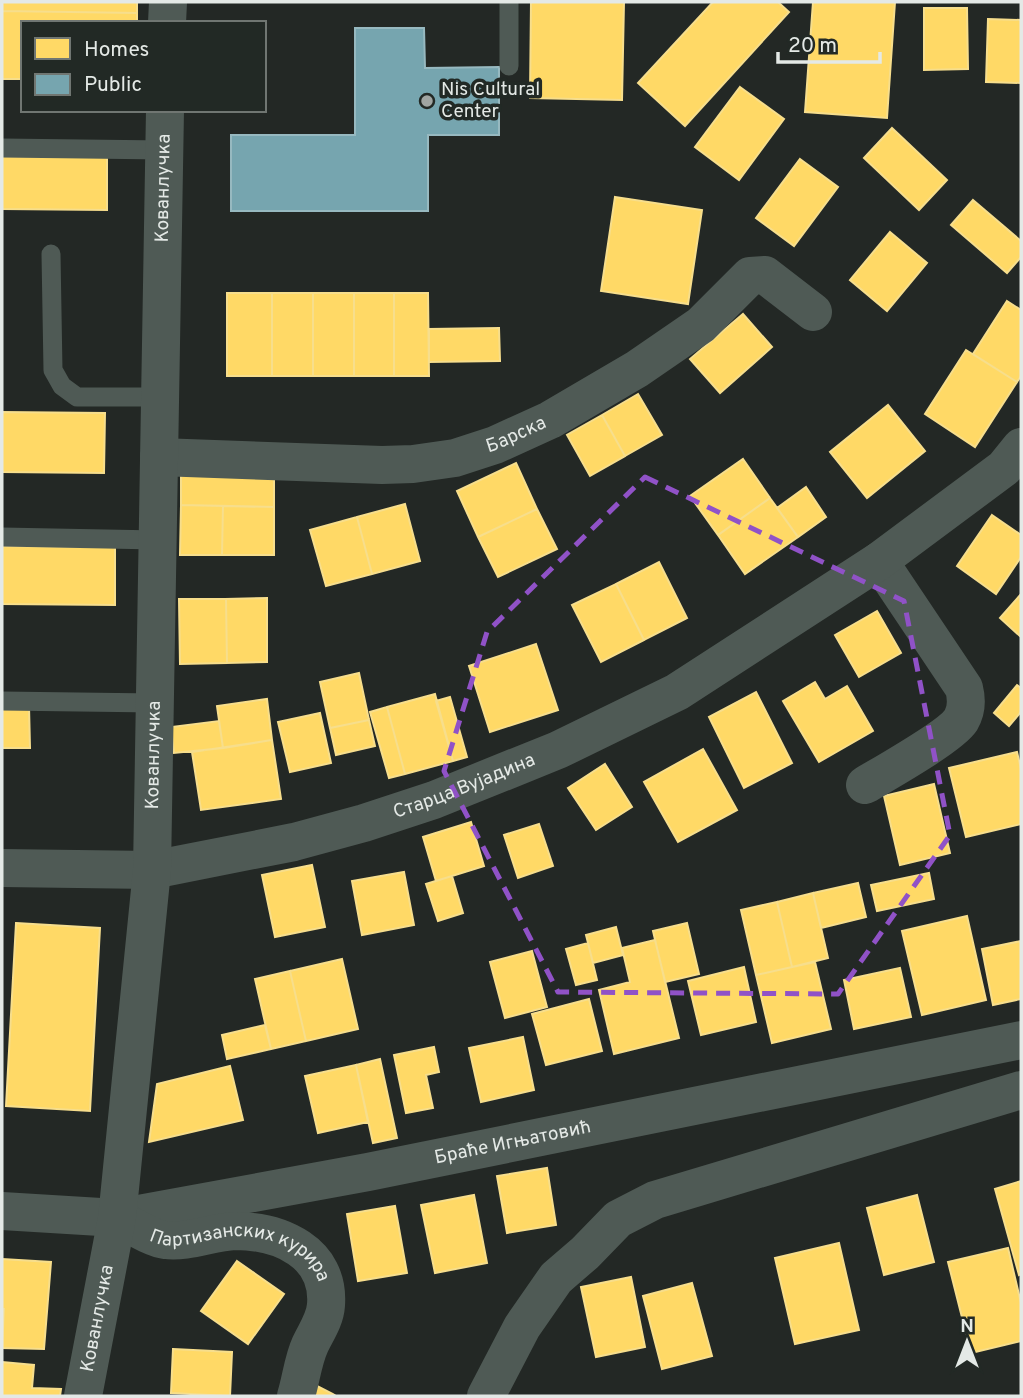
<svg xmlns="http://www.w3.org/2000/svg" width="1023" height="1398" font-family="Overpass,sans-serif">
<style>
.homes{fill:#ffd966;stroke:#f7de8c;stroke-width:2}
.public{fill:#76a5af;stroke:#97b9c0;stroke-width:2}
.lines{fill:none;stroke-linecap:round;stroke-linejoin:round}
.service{stroke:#4f5a55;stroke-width:19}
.minor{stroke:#4f5a55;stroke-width:38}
.marked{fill:none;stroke:#9052c7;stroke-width:5;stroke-dasharray:14 9;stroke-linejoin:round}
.poi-dot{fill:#a0a5a2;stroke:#222925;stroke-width:2.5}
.labels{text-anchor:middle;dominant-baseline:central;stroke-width:7;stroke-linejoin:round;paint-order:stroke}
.poi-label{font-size:19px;fill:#e4e9e6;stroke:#222925;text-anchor:start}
.street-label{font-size:19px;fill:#e4e9e6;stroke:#222925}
</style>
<rect width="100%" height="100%" fill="#232825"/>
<path class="homes" d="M2 2H137V13L2 11Z
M531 2H624L622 100 530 98Z
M713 2H778L789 12 685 126 638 83Z
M813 2H895L887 118 805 112Z
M924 8H967L968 69 924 70Z
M2 11 137 13V23H23V79H2Z
M988 19 1021 20V83L986 82Z
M740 87 784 119 739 180 695 147Z
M892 128 947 180 919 210 864 158Z
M2 156 107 157V210L2 209Z
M800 159 838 187 794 246 756 218Z
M615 197 702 210 688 304 601 291Z
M973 200 1021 241V257L1007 273 951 225Z
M890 232 927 263 887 311 850 280Z
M227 293H272V376H227Z
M272 293H313V376H272Z
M313 293H354V376H313Z
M354 293H394V376H354Z
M394 293H428L429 376H394Z
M1007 301 1021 310V376L1017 382 973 354Z
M743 314 772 347 720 393 690 359Z
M499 328 500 361 429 362V329Z
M966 350 1017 382 975 447 925 414Z
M638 394 662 435 625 456 602 415Z
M888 405 925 451 867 498 830 452Z
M2 412 105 413 104 473 2 472Z
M602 415 625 456 590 476 567 435Z
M743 459 770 498 718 535 690 496Z
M516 463 537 509 478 537 457 491Z
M181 466 274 467V507L181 505Z
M806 487 826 517 798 537 777 508Z
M770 498 798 537 745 574 718 535Z
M405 504 420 561 372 574 357 517Z
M181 505 223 506 222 555H180Z
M223 506 274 507V555H222Z
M537 509 557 549 498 577 478 537Z
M992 515 1021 535V557L996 594 957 566Z
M357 517 372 574 326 586 310 530Z
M2 546 115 547V605L2 604Z
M659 562 687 618 644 640 616 584Z
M616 584 644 640 601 662 572 605Z
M1021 594V637L1000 618Z
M267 598V662L227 663 226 599Z
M179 599H226L227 663 180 664Z
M877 611 901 653 859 677 835 635Z
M536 644 558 710 490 732 469 666Z
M359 673 369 720 330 728 320 682Z
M815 682 825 699 847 686 873 731 819 762 783 701Z
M1017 685 1021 688V712L1009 726 994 713Z
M756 692 792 763 744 788 709 717Z
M435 694 453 761 405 774 387 707Z
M450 697 467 757 453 761 436 701Z
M267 699 272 740 223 748 217 706Z
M2 706H29L30 748H2Z
M387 707 405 774 389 778 370 712Z
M320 713 331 763 290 772 278 722Z
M369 720 375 746 336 755 330 728Z
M219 721 223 748 174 753 171 727Z
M272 740 281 799 201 810 192 752Z
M703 749 737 810 678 842 644 782Z
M1017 752 1021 769V824L966 837 949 768Z
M605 764 632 807 596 830 568 788Z
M934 784 950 853 900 865 884 796Z
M471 822 484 866 436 881 423 837Z
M539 824 553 866 518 878 504 835Z
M312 865 325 927 275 937 262 875Z
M404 872 414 925 362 935 352 881Z
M929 873 934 899 877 911 871 885Z
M452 876 463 913 438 921 426 884Z
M858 883 866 917 821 928 813 893Z
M813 893 828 958 792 967 777 902Z
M777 902 792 967 756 975 741 910Z
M967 916 986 1000 922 1015 902 931Z
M16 923 100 928 90 1111 6 1106Z
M687 923 699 974 665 982 653 931Z
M616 927 623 955 593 963 586 935Z
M655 940 679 1038 614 1054 599 990 630 982 622 948Z
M1021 941V999L993 1005 982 949Z
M588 943 597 980 576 985 566 949Z
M532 951 547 1007 505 1018 490 962Z
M342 959 358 1029 306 1041 290 971Z
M815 962 831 1029 772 1043 756 975Z
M744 967 756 1022 701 1035 688 981Z
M900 968 911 1017 854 1029 844 980Z
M290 971 306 1041 271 1049 255 979Z
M589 999 602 1051 546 1065 532 1014Z
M265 1025 271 1049 227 1059 222 1035Z
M523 1037 534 1090 481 1102 469 1048Z
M434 1047 439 1072 426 1075 433 1108 406 1113 394 1055Z
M380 1059 397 1138 373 1143 356 1065Z
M356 1065 368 1122 318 1133 305 1076Z
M230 1066 243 1120 149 1142 157 1084Z
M547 1168 556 1225 507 1233 497 1176Z
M1021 1181V1274L1019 1275 995 1189Z
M474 1195 487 1263 435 1273 421 1205Z
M917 1195 934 1262 884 1275 867 1208Z
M395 1206 407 1273 358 1281 347 1214Z
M839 1243 859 1330 795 1344 775 1258Z
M1008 1248 1021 1303V1341L971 1353 948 1262Z
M2 1259 51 1262 44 1349 2 1348 4 1309H2Z
M237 1261 284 1294 248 1344 201 1311Z
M631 1277 645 1347 596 1357 581 1287Z
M692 1283 712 1356 662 1369 643 1296Z
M173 1349 232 1352 230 1396 171 1393Z
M2 1362 34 1365 32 1388 61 1389 60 1396H2Z
M317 1386 333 1394 336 1396H310Z"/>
<path class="public" d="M355 28H424L425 68 499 67V135H428V211H231V135H355Z"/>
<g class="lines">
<path class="service" d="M509 2V66
M2 148 165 150
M51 254 53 370 62 386 77 397H160
M2 537 158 540
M2 701 155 703"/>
<g class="minor">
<path d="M167 23 168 2"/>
<path id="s1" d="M159 457 382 465 413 464 455 458 495 445 550 420 637 369 701 325 750 276 765 275 813 312"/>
<path d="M865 785C885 773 951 736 961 720 967 710 967 700 964 688L879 561"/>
<path id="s2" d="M2 868 152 870 294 842 364 823 434 800 558 750 677 692 879 561 1004 468 1021 447"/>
<path id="s3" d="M2 1211 117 1218 368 1172 1021 1040"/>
<path id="s4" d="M117 1218C129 1224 153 1239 165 1240 188 1243 212 1232 235 1231 280 1231 330 1252 326 1305 325 1320 316 1332 310 1345 303 1360 301 1380 296 1396"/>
<path id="s5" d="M83 1396 117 1218 152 870 165 110"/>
<path d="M486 1396 522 1327 556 1278 585 1253 618 1219 655 1200 1021 1090"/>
</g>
</g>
<path class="marked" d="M645 477 904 601 950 835 838 994 558 992 444 771 487 632Z"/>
<circle class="poi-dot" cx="427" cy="101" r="7"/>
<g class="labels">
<g class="poi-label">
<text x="441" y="90">Nis Cultural<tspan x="441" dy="22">Center</tspan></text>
</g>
<g class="street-label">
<text stroke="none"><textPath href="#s5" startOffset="1213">Кованлучка</textPath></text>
<text stroke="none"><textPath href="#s1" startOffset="362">Барска</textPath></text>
<text stroke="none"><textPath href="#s5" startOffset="646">Кованлучка</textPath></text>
<text stroke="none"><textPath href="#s2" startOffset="474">Старца Вујадина</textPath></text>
<text stroke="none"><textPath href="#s3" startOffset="518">Браће Игњатовић</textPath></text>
<text stroke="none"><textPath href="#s4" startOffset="135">Партизанских курира</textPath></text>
<text stroke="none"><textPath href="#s5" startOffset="79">Кованлучка</textPath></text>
</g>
</g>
<rect width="1023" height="1398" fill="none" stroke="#e4e9e6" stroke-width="7"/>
<rect x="21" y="21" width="245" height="91" fill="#222925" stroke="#707672" stroke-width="2"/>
<rect x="35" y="38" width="35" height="21" fill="#ffd966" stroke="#707672" stroke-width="2"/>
<text x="84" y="56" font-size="21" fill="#e4e9e6">Homes</text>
<rect x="35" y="74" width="35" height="21" fill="#76a5af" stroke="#707672" stroke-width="2"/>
<text x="84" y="91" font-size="21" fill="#e4e9e6">Public</text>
<g transform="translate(967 1342)" stroke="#222925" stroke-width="5" paint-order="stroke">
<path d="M0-5L12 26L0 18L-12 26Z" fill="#e4e9e6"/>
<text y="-10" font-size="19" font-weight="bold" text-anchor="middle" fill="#e4e9e6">N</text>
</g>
<path d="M778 52v10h102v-10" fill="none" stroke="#e4e9e6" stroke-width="3.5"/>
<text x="788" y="52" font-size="21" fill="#e4e9e6" stroke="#222925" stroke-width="5" paint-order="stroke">20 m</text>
</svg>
